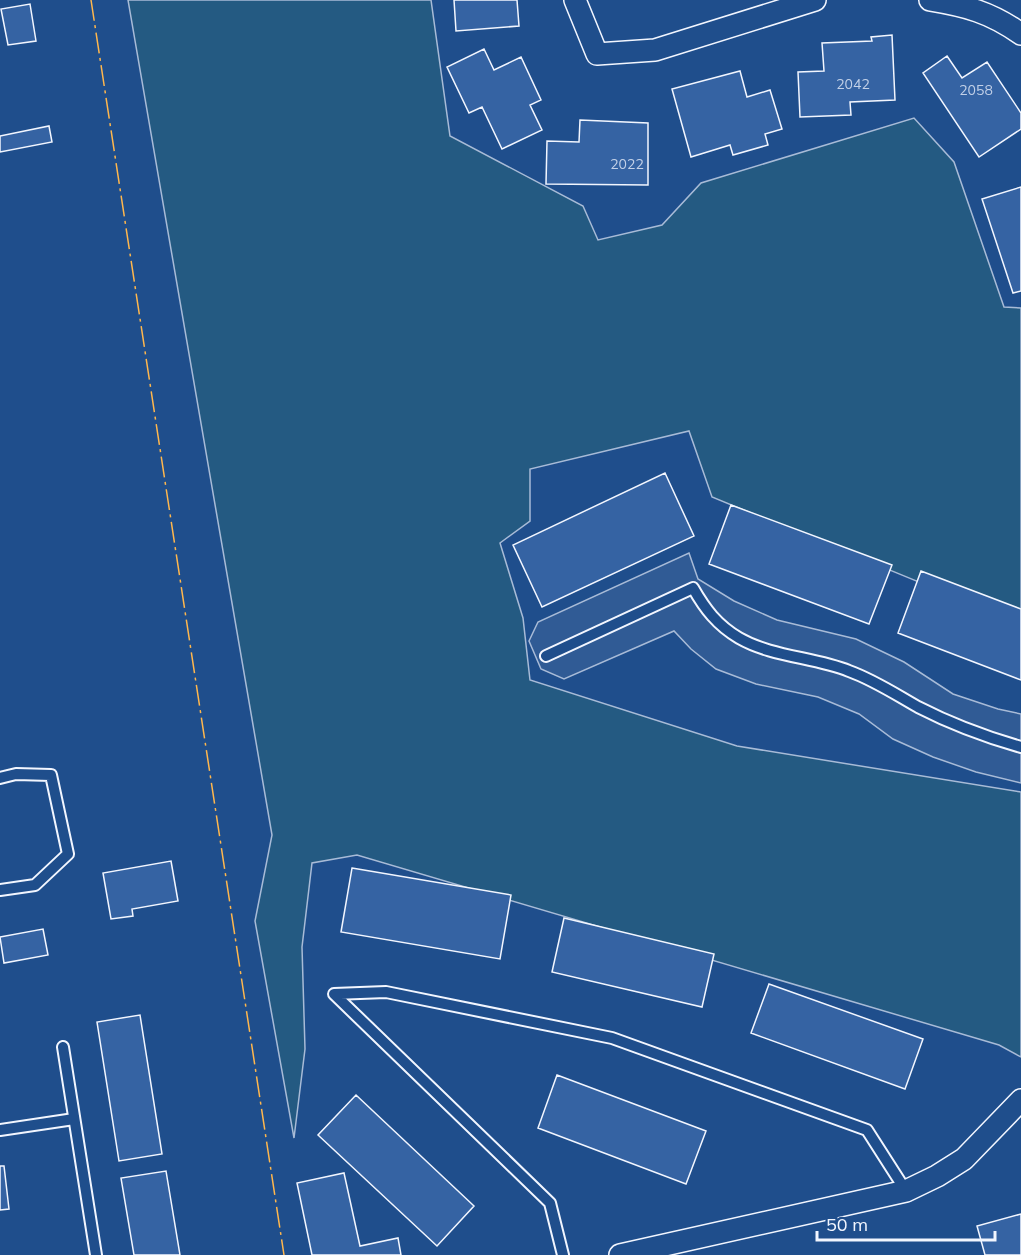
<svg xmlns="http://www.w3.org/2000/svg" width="1021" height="1255" font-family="Mulish,sans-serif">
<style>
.green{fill:#245a82;stroke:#a8bbd7;stroke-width:1.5}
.parking{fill:#305b95;stroke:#a8bbd7;stroke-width:1.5}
.building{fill:#3563a3;stroke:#f2f6ff;stroke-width:1.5}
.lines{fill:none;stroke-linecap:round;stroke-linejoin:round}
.lane-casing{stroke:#f2f6ff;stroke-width:14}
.street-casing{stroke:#f2f6ff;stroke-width:24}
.lane{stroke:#1f4e8c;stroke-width:10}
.street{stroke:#1f4e8c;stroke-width:21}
.power{stroke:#ffb74d;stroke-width:1.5;stroke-dasharray:21 4.5 3 4.5;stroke-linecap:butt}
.labels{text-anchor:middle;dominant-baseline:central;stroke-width:4.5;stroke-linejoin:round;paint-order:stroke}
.number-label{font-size:14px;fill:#c3d1e8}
</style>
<rect width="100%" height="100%" fill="#1f4e8c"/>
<path class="green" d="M128 0H431L450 136 583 206 598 240 662 225 701 183 914 118 954 162 1004 307 1021 308V624L712 497 689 431 530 469V521L500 543 523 618 530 680 737 746 1021 792V1057L999 1045 357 855 312 863 302 947 305 1049 294 1138 255 921 272 835Z"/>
<path class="parking" d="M689 553 698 579 734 601 777 620 856 639 904 662 953 694 998 709 1021 714V783L976 772 933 757 893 739 859 714 818 697 756 684 716 669 691 649 674 631 564 679 541 669 529 641 538 622Z"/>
<path class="building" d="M454 0H517L519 26 456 31Z
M30 4 36 41 8 45 1 9Z
M892 35 895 100 850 102 851 115 800 117 798 72 824 71 822 43 872 41 871 37Z
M484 49 494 70 521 57 541 100 530 105 542 130 502 149 482 107 469 113 447 67Z
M947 56 962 78 987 62 1021 113V129L979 157 923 73Z
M740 71 747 97 770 90 782 129 765 134 768 145 733 155 730 145 691 157 672 89Z
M580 120 648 123V185L546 184 547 141 579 142Z
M49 126 52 142 0 152V136Z
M1021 187V291L1013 293 982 199Z
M665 473 694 536 542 607 513 545Z
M731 505 892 565 869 624 709 564Z
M921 571 1021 609V680L898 633Z
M171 861 178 901 132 909 133 916 111 919 103 873Z
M352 868 511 895 500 959 341 932Z
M564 918 714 954 702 1007 552 972Z
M43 929 48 955 4 963 0 937Z
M769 984 923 1039 905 1089 751 1033Z
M140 1015 162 1154 119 1161 97 1022Z
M557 1075 706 1131 686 1184 538 1128Z
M356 1095 474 1206 437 1246 318 1135Z
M0 1166H4L9 1209 0 1210Z
M166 1171 180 1255H134L121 1178Z
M344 1173 360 1246 398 1238 401 1255H312L297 1183Z
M1021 1214V1255H985L977 1226Z"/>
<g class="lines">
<g class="lane-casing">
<path id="lane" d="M546 656 693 588C705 609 717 625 739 638 772 657 814 657 849 671 874 680 895 694 918 707 951 724 986 737 1021 747
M0 778 16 774 51 775 68 854 35 885 0 890
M63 1047 96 1255
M0 1130 74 1119
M563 1255 550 1203 334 994 386 992 612 1038 867 1130 906 1191"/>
</g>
<g class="street-casing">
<path id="street" d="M575 0 597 54 655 50 815 0
M930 0C966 6 990 12 1021 34
M620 1255 906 1191 937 1176 964 1159 1021 1100"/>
</g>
<use href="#lane" class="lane"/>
<use href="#street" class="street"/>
<path class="power" d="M91 0 284 1255"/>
</g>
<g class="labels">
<g class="number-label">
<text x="853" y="84">2042</text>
<text x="976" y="90">2058</text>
<text x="627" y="164">2022</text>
</g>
</g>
<path d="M817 1231v9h178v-9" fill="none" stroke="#f2f6ff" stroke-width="3"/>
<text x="826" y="1231" font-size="18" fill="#f2f6ff" stroke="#1f4e8c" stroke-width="4.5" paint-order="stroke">50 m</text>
</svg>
